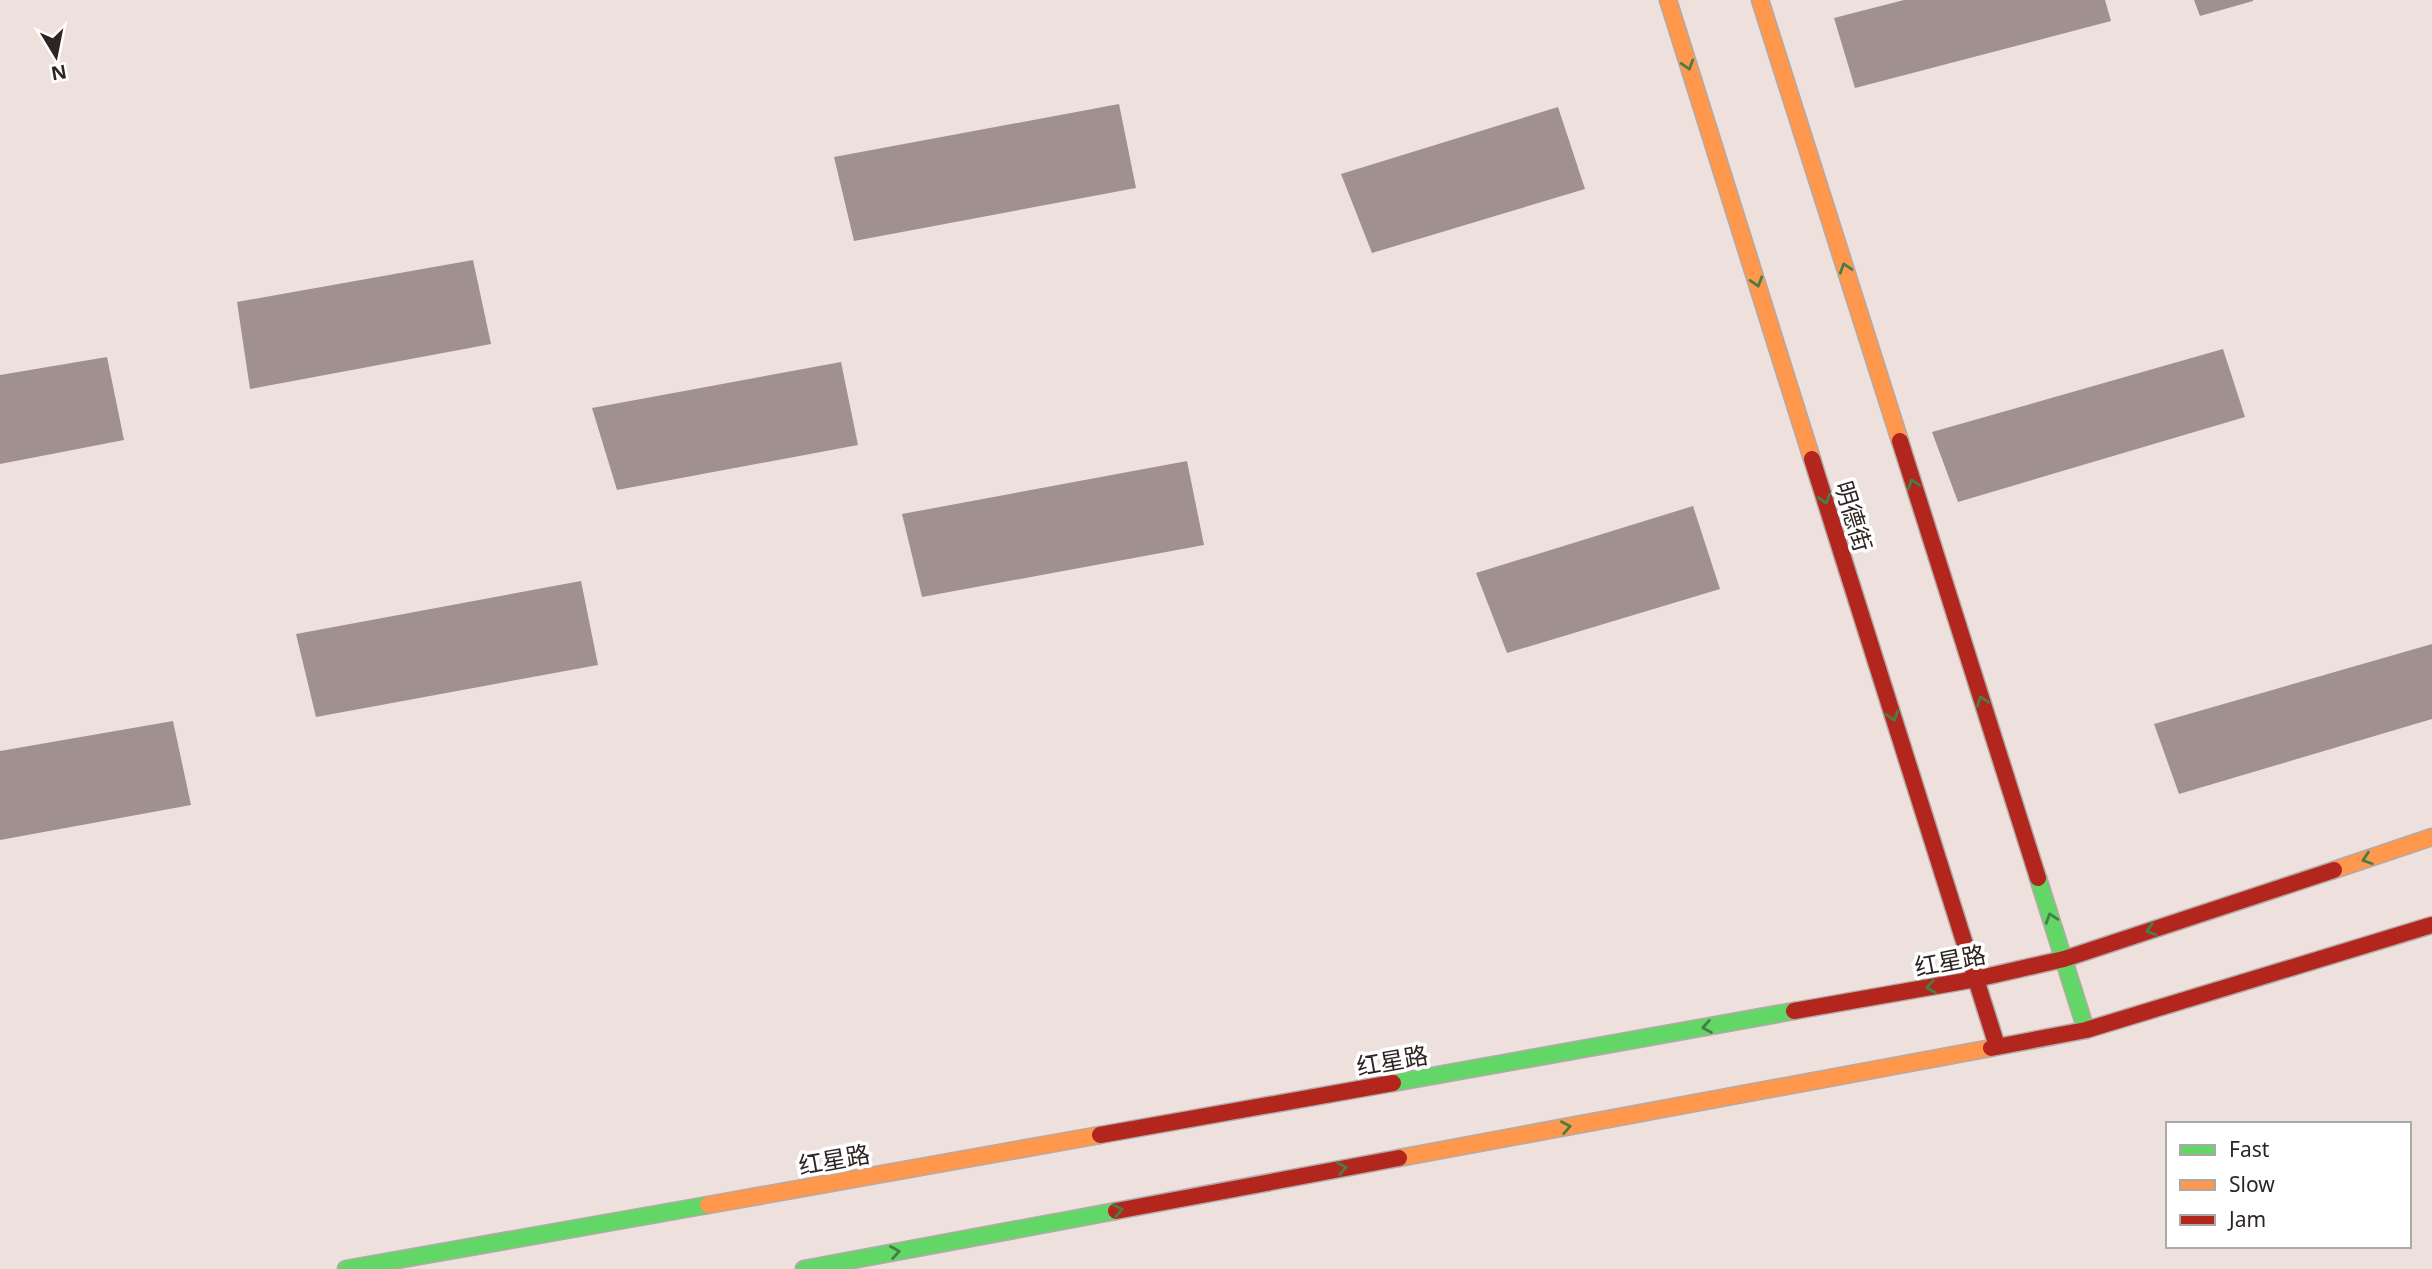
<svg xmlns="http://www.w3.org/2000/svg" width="2432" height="1269" font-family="'Noto Sans','Noto Sans SC',sans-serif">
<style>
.building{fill:#a09090}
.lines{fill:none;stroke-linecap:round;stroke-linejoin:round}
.fast-casing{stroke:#b3a9a7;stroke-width:19}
.slow-casing{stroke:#b3a9a7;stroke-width:19}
.jam-casing{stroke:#b3a9a7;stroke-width:19}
.fast{stroke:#63d668;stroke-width:16}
.slow{stroke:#ff974d;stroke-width:16}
.jam{stroke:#b3261e;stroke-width:16}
.oneway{stroke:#487e46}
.labels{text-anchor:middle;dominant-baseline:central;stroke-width:7;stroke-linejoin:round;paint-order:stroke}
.street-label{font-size:24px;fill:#2d2523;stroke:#fff}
</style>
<rect width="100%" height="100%" fill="#eee1dd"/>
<path class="building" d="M1904 0H2105L2111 21 1855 88 1834 18Z
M2194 0H2253V1L2200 16Z
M1119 104 1136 188 854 241 834 157Z
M1558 107 1585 189 1372 253 1341 174Z
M473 260 491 344 250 389 237 302Z
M2223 349 2245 417 1958 502 1932 432Z
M107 357 124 440 0 464V375Z
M841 362 858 445 617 490 592 408Z
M1187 461 1204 545 922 597 902 514Z
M1693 506 1720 589 1507 653 1476 573Z
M581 581 598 665 316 717 296 634Z
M2432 644V719L2179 794 2154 724Z
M173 721 191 805 0 840V751Z"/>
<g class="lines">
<g class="fast-casing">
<path id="fast" d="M2038 878 2086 1030
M1393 1083 1794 1011
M346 1269 708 1205
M804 1269 1116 1211"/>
</g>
<g class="slow-casing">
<path id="slow" d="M1668 0 1812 459
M1760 0 1900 441
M2334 870 2432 837
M1399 1158 1991 1048
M708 1205 1100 1135"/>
</g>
<g class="jam-casing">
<path id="jam" d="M1900 441 2038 878
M1812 459 1997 1046
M1794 1011 1976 979 2064 959 2334 870
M1991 1048 2086 1030 2432 925
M1100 1135 1393 1083
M1116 1211 1399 1158"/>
</g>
<use href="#fast" class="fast"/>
<use href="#slow" class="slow"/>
<use href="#jam" class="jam"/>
</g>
<defs><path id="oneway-chevron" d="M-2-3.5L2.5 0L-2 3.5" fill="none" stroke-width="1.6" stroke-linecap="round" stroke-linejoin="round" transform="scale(1.75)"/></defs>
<g class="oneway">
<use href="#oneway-chevron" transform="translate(1688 65) rotate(73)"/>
<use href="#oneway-chevron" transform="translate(1845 268) rotate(-108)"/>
<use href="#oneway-chevron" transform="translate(1757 282) rotate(73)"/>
<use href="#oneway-chevron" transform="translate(1913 484) rotate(-108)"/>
<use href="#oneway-chevron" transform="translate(1825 499) rotate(73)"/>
<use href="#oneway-chevron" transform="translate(1982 701) rotate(-108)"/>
<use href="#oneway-chevron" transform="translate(1893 716) rotate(73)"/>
<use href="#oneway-chevron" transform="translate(2367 859) rotate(162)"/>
<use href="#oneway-chevron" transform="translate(2051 918) rotate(-108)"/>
<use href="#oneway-chevron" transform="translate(2151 930) rotate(162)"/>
<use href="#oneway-chevron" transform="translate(1931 987) rotate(170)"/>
<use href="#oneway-chevron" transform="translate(1707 1027) rotate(170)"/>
<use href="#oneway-chevron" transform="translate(1566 1127) rotate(-11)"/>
<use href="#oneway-chevron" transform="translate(1342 1168) rotate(-11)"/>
<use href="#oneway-chevron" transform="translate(1118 1210) rotate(-11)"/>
<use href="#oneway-chevron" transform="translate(895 1252) rotate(-10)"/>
</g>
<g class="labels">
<g class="street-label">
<text transform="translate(1854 516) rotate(73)">明德街</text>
<text transform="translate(1950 960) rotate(-11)">红星路</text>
<text transform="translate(1392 1060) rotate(-10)">红星路</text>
<text transform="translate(834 1159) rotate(-10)">红星路</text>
</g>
</g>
<rect x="2166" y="1122" width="245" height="126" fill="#ffffff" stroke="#aba8a7" stroke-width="2"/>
<rect x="2180" y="1145" width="35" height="10" fill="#63d668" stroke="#aba8a7" stroke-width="2"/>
<text x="2229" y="1157" font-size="21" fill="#2d2523">Fast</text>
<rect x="2180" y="1180" width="35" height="10" fill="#ff974d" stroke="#aba8a7" stroke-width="2"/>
<text x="2229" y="1192" font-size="21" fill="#2d2523">Slow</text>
<rect x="2180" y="1215" width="35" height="10" fill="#b3261e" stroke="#aba8a7" stroke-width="2"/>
<text x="2229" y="1227" font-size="21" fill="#2d2523">Jam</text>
<g transform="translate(56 56) rotate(170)" stroke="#ffffff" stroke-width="5" paint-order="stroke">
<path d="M0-5L12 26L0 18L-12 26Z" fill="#2d2523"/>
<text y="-10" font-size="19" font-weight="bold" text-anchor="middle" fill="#2d2523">N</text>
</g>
</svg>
